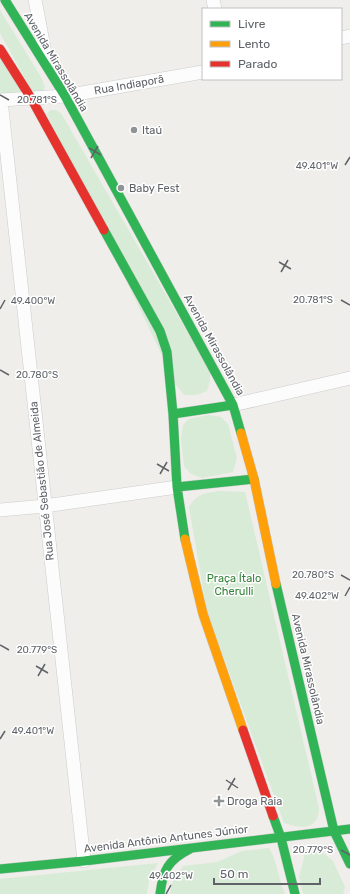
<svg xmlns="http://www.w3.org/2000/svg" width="350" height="894" font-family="Rubik,sans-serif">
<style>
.green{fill:#d8ebd6}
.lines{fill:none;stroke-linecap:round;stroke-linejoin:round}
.street-casing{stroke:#cbcccc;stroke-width:14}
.fast-casing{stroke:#cacacb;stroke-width:10}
.slow-casing{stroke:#cacacb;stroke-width:10}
.jam-casing{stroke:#cacacb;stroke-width:10}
.street{stroke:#fdfcfc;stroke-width:13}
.fast{stroke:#30b455;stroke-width:9}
.slow{stroke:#ff9f0a;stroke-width:9}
.jam{stroke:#e5322d;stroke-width:9}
.ticks{fill:none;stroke:#5f6368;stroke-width:1.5}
.poi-dot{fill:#919496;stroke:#fff;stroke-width:1.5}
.labels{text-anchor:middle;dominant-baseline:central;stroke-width:3;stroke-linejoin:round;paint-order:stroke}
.street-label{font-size:11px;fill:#5f6368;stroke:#fff}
.poi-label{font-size:11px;fill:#5f6368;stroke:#fff;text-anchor:start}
.park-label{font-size:11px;fill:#348238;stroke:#fff}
.ticks-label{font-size:10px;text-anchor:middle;fill:#5f6368;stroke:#fff;stroke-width:3;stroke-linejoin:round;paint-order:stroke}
</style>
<rect width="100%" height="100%" fill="#efeeea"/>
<path class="green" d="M0 10 41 77 45 87 43 92 32 91 0 33Z
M0 57 23 95 0 97Z
M50 110H55L61 113 210 371V381L207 391 197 395H184L176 385 47 114Z
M208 415 221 417 228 424 237 458 233 472 202 478 191 474 184 466 181 439 183 425 189 419Z
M220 491 245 492 319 808C319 811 318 817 316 820 309 831 294 826 284 823L207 612 189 507C198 493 205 493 220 491Z
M269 848C278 863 278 879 285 894H170L172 883 183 866 217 862 242 851Z
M322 852 333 861 345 887 343 894H303L299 877 305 854Z
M158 863 149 880 147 894H0V879Z"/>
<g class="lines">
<g class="street-casing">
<path id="street" d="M35 0 46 58
M213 0 215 9
M341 38 350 36
M0 100 65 96 203 72
M1 100 84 861
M233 405 350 378
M0 510 45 506 177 487"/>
</g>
<g class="fast-casing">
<path id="fast" d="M5 0 65 96 233 405 241 433
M104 230 160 331 167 352 173 414 177 487 185 539
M173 414 233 405
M177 487 254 479
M276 584 334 831 350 864
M273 816 281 838 295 894
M0 869 84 861 350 829
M160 894C163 870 168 860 190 849"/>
</g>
<g class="slow-casing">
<path id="slow" d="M241 433 254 479 276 584
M185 539 203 614 243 730"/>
</g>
<g class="jam-casing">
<path id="jam" d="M0 49 31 98 104 230
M243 730 273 816"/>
</g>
<use href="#street" class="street"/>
<use href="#fast" class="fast"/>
<use href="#slow" class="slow"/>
<use href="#jam" class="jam"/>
</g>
<path class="ticks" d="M0 95 9 100M89 148 101 155M91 158 98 146M345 165 350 157M279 262 291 269M281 272 288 260M341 300 350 305M0 309 5 300M0 370 9 375M157 464 169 471M160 474 167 462M341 575 350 580M345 596 350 587M0 645 9 650M36 666 48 673M38 676 45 664M0 739 5 731M226 780 238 788M228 790 235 778M341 850 350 855M166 894 171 885"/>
<g class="poi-dot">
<circle cx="134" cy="130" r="4"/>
<circle cx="121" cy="188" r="4"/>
<path d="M217 795h4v4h4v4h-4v4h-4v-4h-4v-4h4z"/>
</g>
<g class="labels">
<g class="street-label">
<text transform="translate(56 62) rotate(59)">Avenida Mirassolândia</text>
<text transform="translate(129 85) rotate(-10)">Rua Indiaporã</text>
<text transform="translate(214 345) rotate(61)">Avenida Mirassolândia</text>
<text transform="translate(42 481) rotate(-96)">Rua José Sebastião de Almeida</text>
<text transform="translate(308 669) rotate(77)">Avenida Mirassolândia</text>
<text transform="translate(166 839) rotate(-7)">Avenida Antônio Antunes Júnior</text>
</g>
<g class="poi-label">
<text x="142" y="130">Itaú</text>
<text x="129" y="188">Baby Fest</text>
<text x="227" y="801">Droga Raia</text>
</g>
<g class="park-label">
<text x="234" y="578">Praça Ítalo<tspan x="234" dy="13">Cherulli</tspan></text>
</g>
</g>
<g class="ticks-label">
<text x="37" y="103">20.781°S</text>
<text x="317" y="169">49.401°W</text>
<text x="313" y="303">20.781°S</text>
<text x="33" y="304">49.400°W</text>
<text x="37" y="378">20.780°S</text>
<text x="313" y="578">20.780°S</text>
<text x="317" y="599">49.402°W</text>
<text x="37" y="653">20.779°S</text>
<text x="33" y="734">49.401°W</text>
<text x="313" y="853">20.779°S</text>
<text x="171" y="879">49.402°W</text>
</g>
<rect x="202" y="8" width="140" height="72" fill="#ffffff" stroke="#bfc1c3"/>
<rect x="210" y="21" width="20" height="6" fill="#30b455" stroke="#bfc1c3"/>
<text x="238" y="28" font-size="12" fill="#5f6368">Livre</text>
<rect x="210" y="41" width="20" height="6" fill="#ff9f0a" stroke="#bfc1c3"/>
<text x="238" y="48" font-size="12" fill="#5f6368">Lento</text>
<rect x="210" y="61" width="20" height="6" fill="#e5322d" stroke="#bfc1c3"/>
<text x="238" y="68" font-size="12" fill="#5f6368">Parado</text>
<path d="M214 878v6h106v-6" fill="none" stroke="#5f6368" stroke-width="2"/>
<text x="220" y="878" font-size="12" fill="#5f6368" stroke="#ffffff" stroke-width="3" paint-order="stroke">50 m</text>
</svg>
